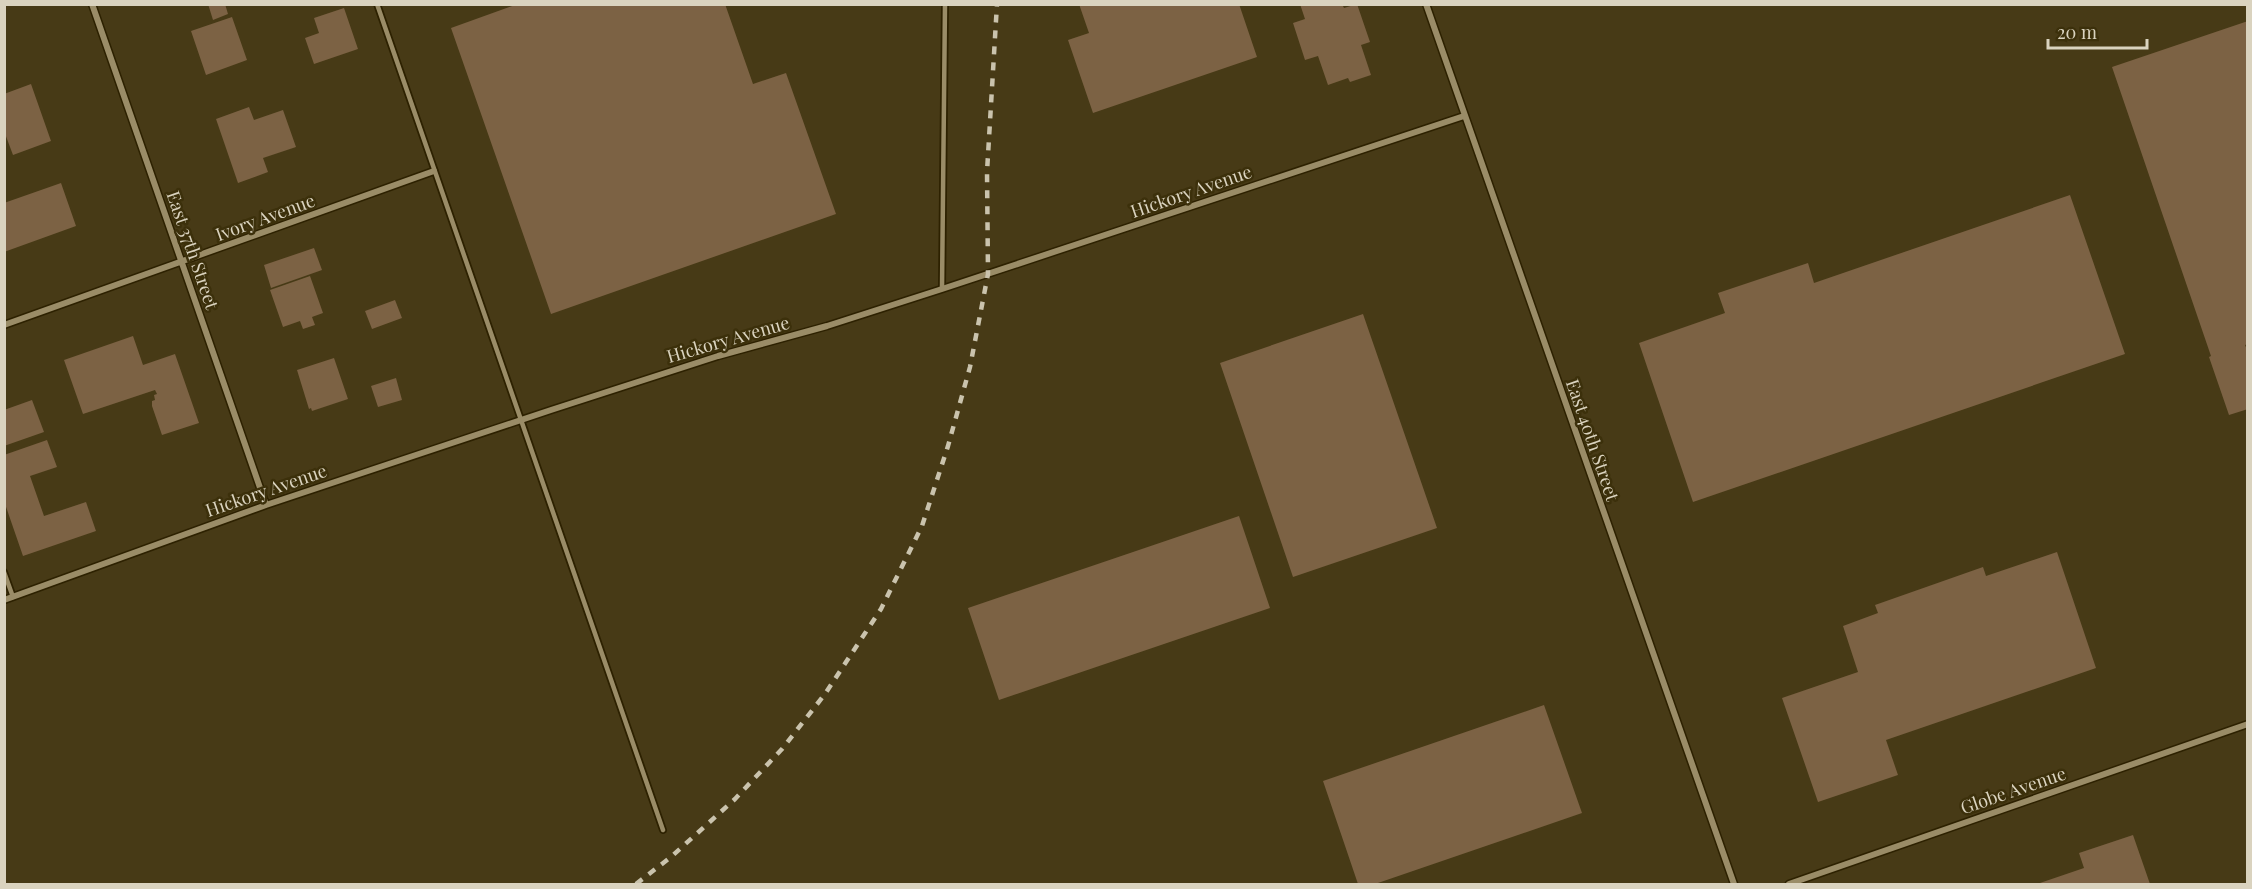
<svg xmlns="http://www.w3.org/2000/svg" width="2252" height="889" font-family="'Playfair Display',serif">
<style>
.building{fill:#7c6244}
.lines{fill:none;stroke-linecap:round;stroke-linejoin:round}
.lane-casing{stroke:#2d2100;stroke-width:8}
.street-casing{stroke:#2d2100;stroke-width:9}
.lane{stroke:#9a8c67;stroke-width:4.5}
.street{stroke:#9a8c67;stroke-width:6}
.rail{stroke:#cac3ad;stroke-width:4.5;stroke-dasharray:8 8;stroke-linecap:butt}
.labels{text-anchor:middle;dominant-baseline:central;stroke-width:5;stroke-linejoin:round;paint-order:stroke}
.street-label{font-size:18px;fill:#dad3bf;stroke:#3c300b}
</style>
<rect width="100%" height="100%" fill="#473a16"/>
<path class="building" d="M208 4H225L228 14 213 20Z
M518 4H725L753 84 786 73 836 214 551 314 451 28Z
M1079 4H1239L1257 57 1093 113 1068 40 1089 33Z
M1300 4H1342L1344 8 1357 4 1370 42 1361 45 1371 75 1350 82 1348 78 1328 85 1318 56 1305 60 1293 23 1305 19Z
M344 8 358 49 314 64 305 38 319 33 314 18Z
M232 17 247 60 206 75 191 31Z
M2248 21V344L2245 345 2248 352V409L2229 415 2209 357 2211 356 2112 67Z
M31 84 51 141 13 155 4 131V94Z
M249 107 254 120 283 110 296 147 263 158 268 172 238 183 216 119Z
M61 183 76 226 4 252V203Z
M2070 195 2125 354 1693 502 1639 343 1725 313 1718 293 1808 263 1814 283Z
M314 248 322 270 271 288 264 265Z
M310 276 323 313 312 317 315 325 303 329 300 321 283 327 270 290Z
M395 300 402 318 372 329 365 311Z
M1363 314 1437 528 1293 577 1220 363Z
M133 336 143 365 175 354 199 423 162 435 152 406V401L155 400 154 395 157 394 155 390 83 414 64 360Z
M334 358 348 399 312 411 311 408 309 409 297 370Z
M396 378 402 400 378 407 371 386Z
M32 400 44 432 4 446V410Z
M47 440 57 467 30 476 44 516 86 502 96 531 23 556 4 501V455Z
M1239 516 1270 608 999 700 968 608Z
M2057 552 2096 668 1886 740 1898 775 1818 802 1782 698 1858 672 1843 626 1878 613 1875 605 1983 567 1986 576Z
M1544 705 1582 813 1375 884H1358L1323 781Z
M2133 835 2150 884H2037L2084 868 2079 853Z"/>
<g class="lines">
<g class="lane-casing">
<path id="lane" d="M377 4 663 830
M942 289 945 4
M4 572 13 597"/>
</g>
<g class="street-casing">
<path id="street" d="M92 4 266 505
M1426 4 1734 884
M4 325 434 171
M4 600 266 505 551 410 718 356 827 326 942 289 1464 116
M1789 884 2248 724"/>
</g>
<use href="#lane" class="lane"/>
<use href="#street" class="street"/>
<path class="rail" d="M636 884 671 857 735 799 782 749 825 694 881 609 922 526 948 446 970 367 988 274 987 172 997 4"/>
</g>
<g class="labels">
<g class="street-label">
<text transform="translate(1191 191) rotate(-19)">Hickory Avenue</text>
<text transform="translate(265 217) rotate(-20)">Ivory Avenue</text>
<text transform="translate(193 250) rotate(71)">East 37th Street</text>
<text transform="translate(728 339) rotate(-16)">Hickory Avenue</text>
<text transform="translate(1593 440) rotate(71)">East 40th Street</text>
<text transform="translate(266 490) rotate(-19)">Hickory Avenue</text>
<text transform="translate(2013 790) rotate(-19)">Globe Avenue</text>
</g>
</g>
<rect width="2252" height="889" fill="none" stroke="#dad3bf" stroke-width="12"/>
<path d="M2048 39v9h99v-9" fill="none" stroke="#dad3bf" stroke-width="3"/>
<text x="2057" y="39" font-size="18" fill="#dad3bf" stroke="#3c300b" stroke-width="4.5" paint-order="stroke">20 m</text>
</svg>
